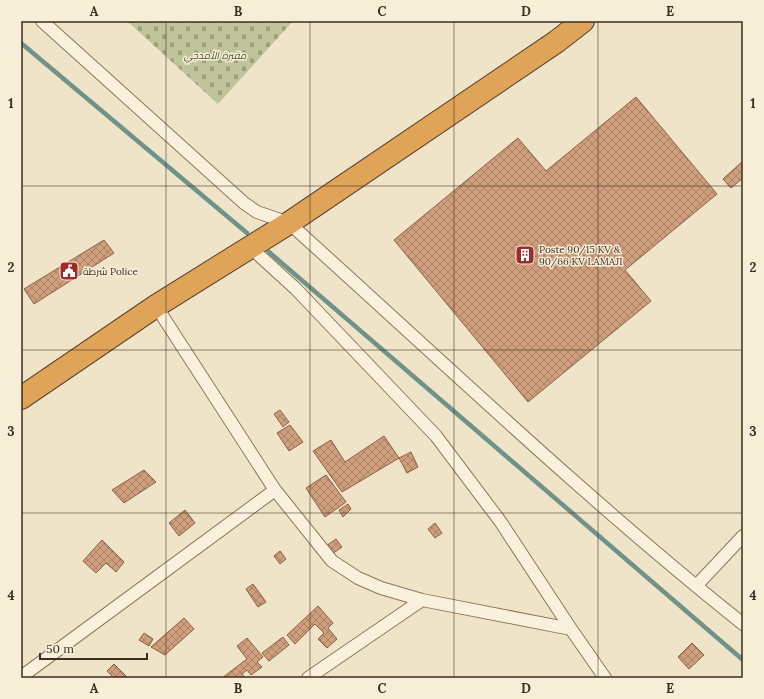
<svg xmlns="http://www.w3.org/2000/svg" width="764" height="699" font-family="Lora,Cairo,serif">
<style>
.cemetery{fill:url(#cemetery-stones)}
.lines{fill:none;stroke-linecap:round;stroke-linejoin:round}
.stream{stroke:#6f938a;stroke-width:4.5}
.building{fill:url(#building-cross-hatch);stroke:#8d5f41}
.street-casing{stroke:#8d765c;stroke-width:14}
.highway-casing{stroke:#5b4430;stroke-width:24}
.street{stroke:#faf1dc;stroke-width:12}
.highway{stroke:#e0a458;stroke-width:22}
.grid{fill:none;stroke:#3d2e20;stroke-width:1;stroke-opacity:0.55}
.labels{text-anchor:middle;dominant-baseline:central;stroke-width:3;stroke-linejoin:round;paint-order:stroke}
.park-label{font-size:10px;font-style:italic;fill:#4d5a26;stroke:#f7eed8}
.poi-label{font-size:10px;fill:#3d2e20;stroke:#f7eed8;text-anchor:start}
.neatline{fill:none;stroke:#3d2e20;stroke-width:1.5}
.grid-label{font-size:13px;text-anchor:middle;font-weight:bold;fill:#3d2e20}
</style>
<defs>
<pattern id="cemetery-stones" width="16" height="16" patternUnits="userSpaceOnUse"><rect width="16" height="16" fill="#bfc49a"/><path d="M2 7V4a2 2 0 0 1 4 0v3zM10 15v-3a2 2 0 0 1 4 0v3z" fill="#9ca07d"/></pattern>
<pattern id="building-cross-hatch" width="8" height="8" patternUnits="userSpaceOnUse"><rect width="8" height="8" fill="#cf9f7d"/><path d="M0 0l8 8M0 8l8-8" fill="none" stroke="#a98266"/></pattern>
</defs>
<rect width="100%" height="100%" fill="#f0e4c8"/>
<path class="cemetery" d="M127 21H293L218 104Z"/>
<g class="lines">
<path class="stream" d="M21 43 247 233
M269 252 743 660"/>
</g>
<path class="building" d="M636 97 717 194 625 270 651 301 528 402 394 240 518 138 546 171Z
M743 161V178L731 188 723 179Z
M104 240 114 253 34 304 24 289Z
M280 410 289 422 283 427 274 414Z
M290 425 303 442 289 451 277 433Z
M384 436 399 458 342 492 313 451 331 440 345 462Z
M411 452 418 467 407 473 399 458Z
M144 470 156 482 124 503 112 490Z
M326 475 346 502 325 517 306 488Z
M348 504 351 509 343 517 339 510Z
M185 510 195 523 179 536 169 523Z
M435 523 442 533 435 538 428 529Z
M336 539 342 547 332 554 326 546Z
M102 540 124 562 116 572 106 563 96 573 83 561Z
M280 551 286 559 280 564 274 556Z
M253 584 266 602 258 607 246 589Z
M318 606 333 623 328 628 337 639 327 648 318 639 324 633 315 624 295 644 287 635Z
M184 618 194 629 165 655 151 647Z
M144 633 153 639 149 646 139 640Z
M283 637 289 645 269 661 262 653Z
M247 638 263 657 257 662 262 667 251 675 247 670 242 674 245 678H222L247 659 237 646Z
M692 643 704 655 689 669 678 657Z
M114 664 128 678H114L107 671Z"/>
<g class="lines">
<g class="street-casing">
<path id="street" d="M42 21 244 203 257 212 289 223C439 358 585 498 743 624
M250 247 296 289 436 436 500 521 571 629 605 678
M156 306 275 490 332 561 358 578 381 588 422 600 571 629
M696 586 743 536
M21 677 275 490
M308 678 422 600"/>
</g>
<g class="highway-casing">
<path id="highway" d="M21 398 156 306 289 223 556 42 583 21"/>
</g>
<use href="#street" class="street"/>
<use href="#highway" class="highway"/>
</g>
<path class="grid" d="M166 21V678M310 21V678M454 21V678M598 21V678M21 186H743M21 350H743M21 513H743"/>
<defs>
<g id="building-square" transform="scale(1)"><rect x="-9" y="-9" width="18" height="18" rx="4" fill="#9e2a2b" stroke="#f7eed8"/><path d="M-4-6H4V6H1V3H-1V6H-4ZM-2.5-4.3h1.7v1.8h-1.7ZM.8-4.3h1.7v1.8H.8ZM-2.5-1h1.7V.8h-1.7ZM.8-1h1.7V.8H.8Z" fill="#fff"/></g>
<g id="civic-square" transform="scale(1)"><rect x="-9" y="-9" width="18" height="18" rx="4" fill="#9e2a2b" stroke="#f7eed8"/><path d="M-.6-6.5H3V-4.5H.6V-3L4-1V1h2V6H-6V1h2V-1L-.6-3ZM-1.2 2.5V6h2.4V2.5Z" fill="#fff"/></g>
</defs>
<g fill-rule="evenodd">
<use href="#building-square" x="525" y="255"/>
<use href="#civic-square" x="69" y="271"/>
</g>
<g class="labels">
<g class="park-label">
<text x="215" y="55">مقبرة الأمدجي</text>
</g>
<g class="poi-label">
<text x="539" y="249">Poste 90/15 KV &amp;<tspan x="539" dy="12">90/66 KV LAMAJI</tspan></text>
<text x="83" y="271">شرطة Police</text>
</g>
</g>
<rect width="764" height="699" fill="none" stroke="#f7eed8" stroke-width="44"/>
<path d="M40 653v6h107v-6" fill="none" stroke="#3d2e20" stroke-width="2"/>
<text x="46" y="653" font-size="12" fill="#3d2e20" stroke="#f7eed8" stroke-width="3" paint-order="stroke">50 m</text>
<rect x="22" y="22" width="720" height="655" class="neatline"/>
<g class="grid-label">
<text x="94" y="16">A</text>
<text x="238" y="16">B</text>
<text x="382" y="16">C</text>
<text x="526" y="16">D</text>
<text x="670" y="16">E</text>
<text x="11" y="108">1</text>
<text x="753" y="108">1</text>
<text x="11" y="272">2</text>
<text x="753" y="272">2</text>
<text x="11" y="436">3</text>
<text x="753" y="436">3</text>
<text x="11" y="600">4</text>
<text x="753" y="600">4</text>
<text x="94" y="693">A</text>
<text x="238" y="693">B</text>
<text x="382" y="693">C</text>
<text x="526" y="693">D</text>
<text x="670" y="693">E</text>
</g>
</svg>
